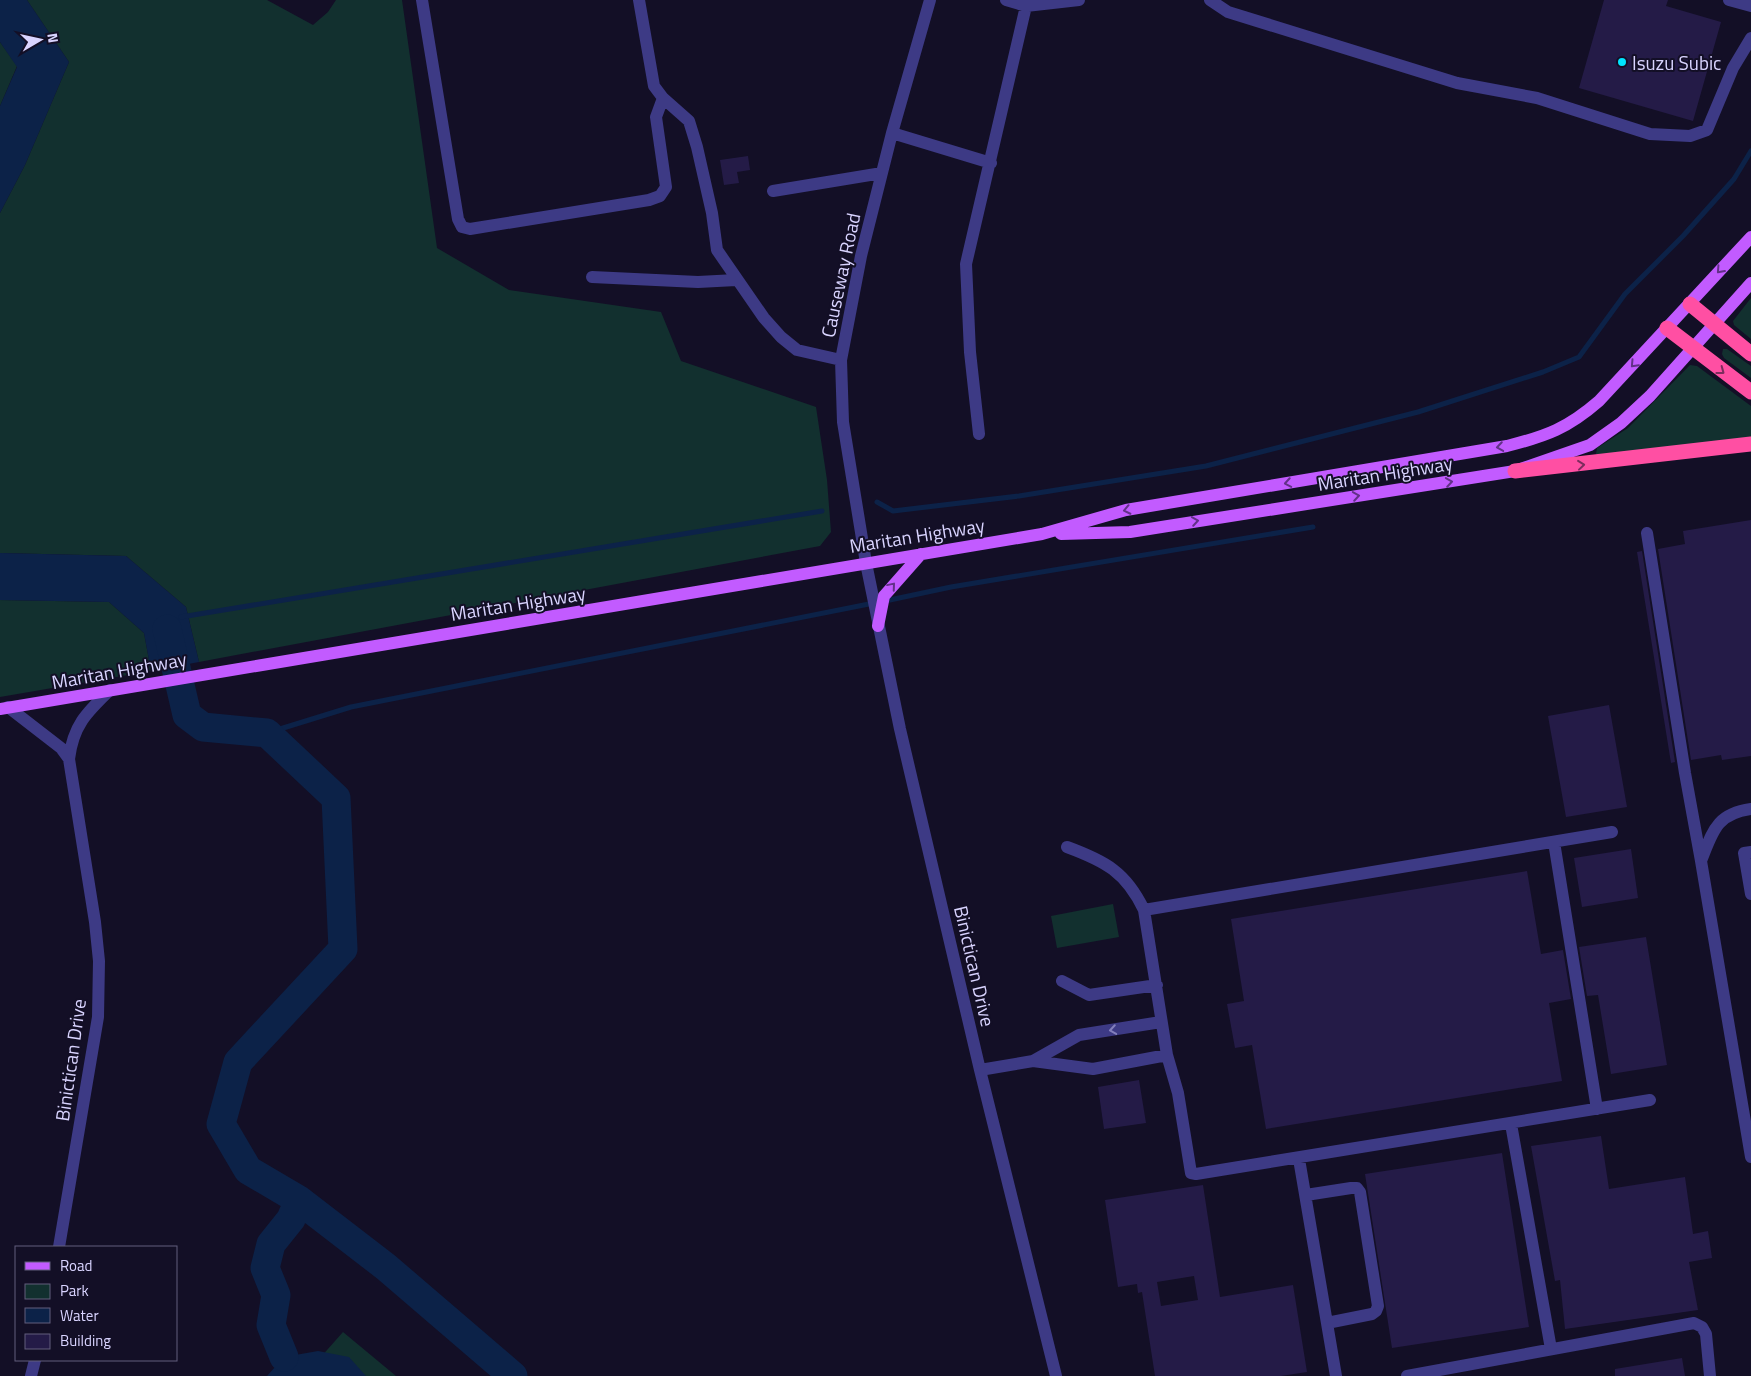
<svg xmlns="http://www.w3.org/2000/svg" width="1751" height="1376" font-family="'Titillium Web',sans-serif">
<style>
.green{fill:#12302f}
.water{fill:#0c2248}
.lines{fill:none;stroke-linecap:round;stroke-linejoin:round}
.stream{stroke:#0c2248;stroke-width:5}
.river{stroke:#0c2248;stroke-width:29}
.building{fill:#241b47;fill-rule:evenodd}
.minor{stroke:#3d3a85;stroke-width:12}
.major{stroke:#c25bff;stroke-width:12}
.highway{stroke:#ff4fa3;stroke-width:15}
.oneway{stroke:#623188}
.oneway2{stroke:#7d2c5e}
.oneway3{stroke:#837fbc}
.poi-dot{fill:#00e5ff;stroke:#130f26;stroke-width:2}
.labels{text-anchor:middle;dominant-baseline:central;stroke-width:4;stroke-linejoin:round;paint-order:stroke}
.poi-label{font-size:19px;fill:#d9d4ff;stroke:#130f26;text-anchor:start}
.street-label{font-size:19px;fill:#d9d4ff;stroke:#130f26}
</style>
<rect width="100%" height="100%" fill="#130f26"/>
<path class="green" d="M27 0H267L313 25 328 12 336 0H402L437 248 509 290 661 312 681 361 816 407 827 480 831 532 820 546 199 662 186 607 126 556 0 553V213L25 165 69 62Z
M0 42 17 66 0 106Z
M1751 298V339L1734 325 1733 321Z
M1723 349H1727L1751 366V378L1724 358 1722 354Z
M1690 365 1697 366 1751 406V437L1599 456 1596 454 1597 448 1628 428Z
M0 600 109 602 144 633 151 671 0 697Z
M1113 904 1119 937 1057 948 1051 916Z
M343 1332 396 1376H304Z"/>
<path class="water" d="M0 0H27L69 62 25 165 0 213V106L17 67 0 42Z
M0 553 126 556 186 607 199 662 151 671 144 633 109 602 0 600Z
M318 1351 349 1357 366 1376H267L284 1357Z"/>
<g class="lines">
<path class="stream" d="M877 502 893 511 1019 496 1206 466 1418 412 1543 372 1579 357 1625 294 1683 236 1734 179 1751 151
M885 601 951 587 1313 527
M181 617 822 511
M267 733 351 707 874 603"/>
<path class="river" d="M167 629 187 715 203 727 267 733 336 798 343 949 238 1062 221 1124 248 1170 299 1200 386 1267 513 1376
M284 1357 271 1325 276 1295 265 1268 271 1244 291 1219 299 1200"/>
</g>
<path class="building" d="M1604 0H1668L1666 6 1721 22 1693 121 1579 88Z
M748 156 750 170 737 172 739 183 724 185 720 160Z
M1751 520V756L1722 760 1721 755 1691 760 1658 549 1685 544 1683 531Z
M1642 551 1675 762 1671 763 1637 552Z
M1609 705 1627 807 1566 817 1548 716Z
M1631 849 1638 898 1582 907 1574 858Z
M1527 871 1541 954 1563 950 1571 999 1549 1003 1562 1081 1266 1129 1252 1045 1235 1048 1227 1004 1244 1001 1231 919Z
M1646 937 1667 1065 1611 1074 1598 995 1587 996 1579 947Z
M1139 1080 1146 1123 1104 1129 1098 1087Z
M1601 1136 1609 1189 1685 1177 1693 1234 1708 1231 1712 1258 1689 1262 1698 1310 1565 1329 1560 1280 1555 1281 1531 1146Z
M1502 1153 1529 1327 1392 1348 1365 1174Z
M1203 1185 1220 1297 1293 1285 1307 1372 1281 1376H1155L1142 1292 1138 1293 1137 1284 1118 1287 1105 1200ZM1194 1276 1198 1300 1161 1306 1157 1282Z
M1682 1358 1685 1376H1615V1369Z"/>
<g class="lines">
<path class="minor" d="M422 0 458 219 462 227 470 229 649 200 660 196 666 187 656 117 663 98
M639 0 654 86 663 98 689 121 697 147 712 213 717 250 764 318 781 337 797 350 841 360
M930 0 892 133 861 256 841 360 843 422 866 563 900 729 980 1070 1056 1376
M1006 0 1026 6 1079 0
M1210 0 1228 12 1457 83 1537 98 1650 134 1690 136 1707 130 1733 68 1751 38
M1729 0 1751 6
M892 133 991 163
M773 191 882 173
M592 277 698 282 736 280
M979 434 970 352 966 264 1026 6
M1647 533 1685 773 1701 861
M8 707 61 748 69 759
M1751 809C1716 814 1713 831 1701 861L1751 1157
M1554 842 1597 1109
M1067 847C1105 861 1126 872 1144 910L1167 1055 1178 1093 1191 1173 1196 1174 1650 1100
M1751 852 1744 853 1751 894
M1144 910 1612 832
M1062 981 1089 995 1157 985
M1033 1061 1079 1035 1161 1022
M980 1070 1033 1061 1093 1069 1167 1055
M1511 1124 1551 1349
M1299 1159 1336 1376
M1306 1195 1351 1188H1357L1360 1192 1378 1306 1376 1311 1372 1314 1327 1323
M59 1247 98 1017 99 961 95 922 69 759C73 726 86 713 110 690
M31 1376 35 1360
M1407 1376 1694 1323 1702 1327 1706 1334 1710 1376"/>
<path class="major" d="M1061 534 1130 532 1515 471 1590 445 1621 423 1650 396 1751 283
M878 626 884 596 921 554
M0 709 1042 534 1126 510 1507 446C1547 436 1568 428 1599 401L1751 237"/>
<path class="highway" d="M1690 304 1751 354
M1667 328 1751 392
M1515 471 1751 444"/>
</g>
<defs><path id="oneway-chevron" d="M-2-3.5L2.5 0L-2 3.5" fill="none" stroke-width="1.6" stroke-linecap="round" stroke-linejoin="round" transform="scale(1.25)"/></defs>
<g class="oneway">
<use href="#oneway-chevron" transform="translate(1720 270) rotate(132)"/>
<use href="#oneway-chevron" transform="translate(1634 364) rotate(133)"/>
<use href="#oneway-chevron" transform="translate(1500 447) rotate(171)"/>
<use href="#oneway-chevron" transform="translate(1449 482) rotate(-9)"/>
<use href="#oneway-chevron" transform="translate(1288 483) rotate(170)"/>
<use href="#oneway-chevron" transform="translate(1356 496) rotate(-9)"/>
<use href="#oneway-chevron" transform="translate(1127 510) rotate(168)"/>
<use href="#oneway-chevron" transform="translate(1195 521) rotate(-9)"/>
<use href="#oneway-chevron" transform="translate(892 586) rotate(-50)"/>
</g>
<g class="oneway2">
<use href="#oneway-chevron" transform="translate(1721 371) rotate(37)"/>
<use href="#oneway-chevron" transform="translate(1581 465) rotate(-6)"/>
</g>
<use class="oneway3" href="#oneway-chevron" transform="translate(1113 1030) rotate(171)"/>
<circle class="poi-dot" cx="1622" cy="62" r="5"/>
<g class="labels">
<g class="poi-label">
<text x="1632" y="62">Isuzu Subic</text>
</g>
<g class="street-label">
<text transform="translate(840 275) rotate(-78)">Causeway Road</text>
<text transform="translate(1385 473) rotate(-9)">Maritan Highway</text>
<text transform="translate(917 535) rotate(-9)">Maritan Highway</text>
<text transform="translate(518 603) rotate(-9)">Maritan Highway</text>
<text transform="translate(119 670) rotate(-10)">Maritan Highway</text>
<text transform="translate(975 966) rotate(77)">Binictican Drive</text>
<text transform="translate(70 1060) rotate(-82)">Binictican Drive</text>
</g>
</g>
<rect x="15" y="1246" width="162" height="115" fill="#130f26" stroke="#625e7d"/>
<rect x="25" y="1262" width="25" height="8" fill="#c25bff" stroke="#625e7d"/>
<text x="60" y="1271" font-size="15" fill="#d9d4ff">Road</text>
<rect x="25" y="1284" width="25" height="15" fill="#12302f" stroke="#625e7d"/>
<text x="60" y="1296" font-size="15" fill="#d9d4ff">Park</text>
<rect x="25" y="1308" width="25" height="15" fill="#0c2248" stroke="#625e7d"/>
<text x="60" y="1321" font-size="15" fill="#d9d4ff">Water</text>
<rect x="25" y="1334" width="25" height="15" fill="#241b47" stroke="#625e7d"/>
<text x="60" y="1346" font-size="15" fill="#d9d4ff">Building</text>
<g transform="translate(40 40) rotate(81)" stroke="#130f26" stroke-width="4" paint-order="stroke">
<path d="M0-4L9 19L0 12L-9 19Z" fill="#d9d4ff"/>
<text y="-8" font-size="14" font-weight="bold" text-anchor="middle" fill="#d9d4ff">N</text>
</g>
</svg>
